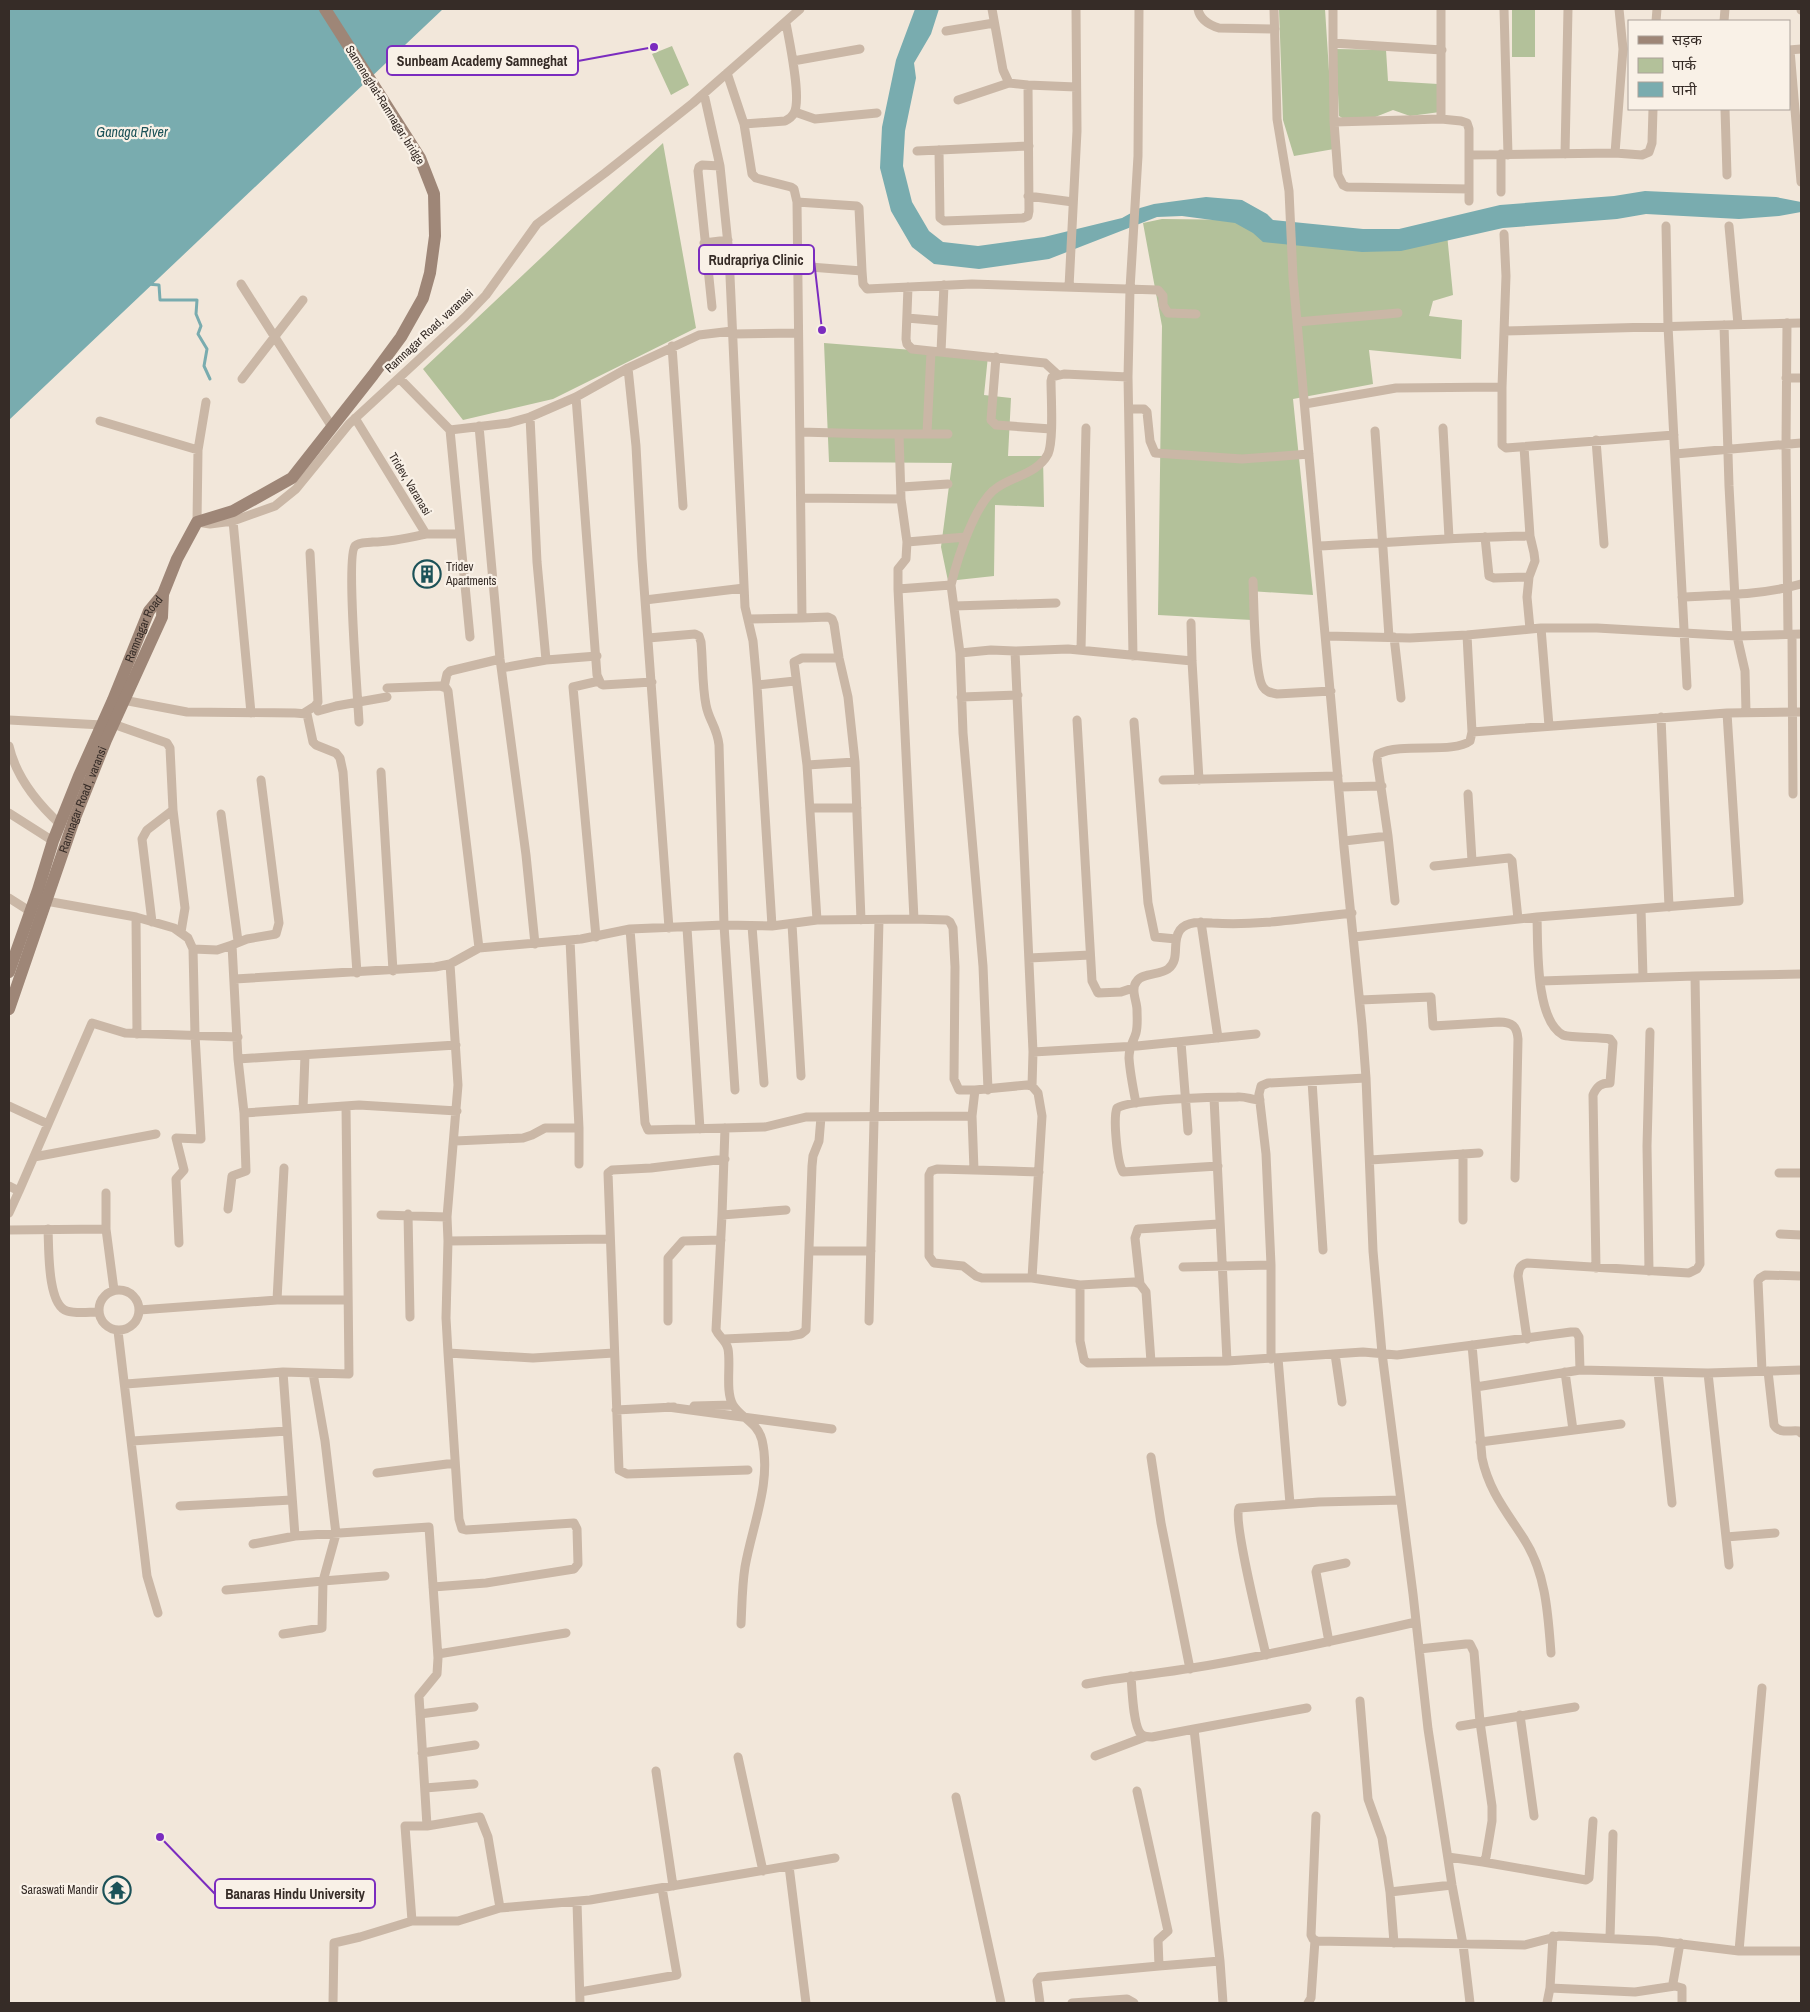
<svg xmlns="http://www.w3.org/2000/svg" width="1810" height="2012" font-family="'Archivo Narrow','Noto Sans Devanagari',sans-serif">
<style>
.green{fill:#b3c19a}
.water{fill:#79acaf}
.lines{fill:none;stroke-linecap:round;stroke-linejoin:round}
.stream{stroke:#79acaf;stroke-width:3}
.street{stroke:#cab7a6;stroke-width:9}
.secondary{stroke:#9e8677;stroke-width:12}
.labels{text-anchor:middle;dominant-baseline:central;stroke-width:4.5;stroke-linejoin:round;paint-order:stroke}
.street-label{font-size:12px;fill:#362c27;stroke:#f9f1e7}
.poi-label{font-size:12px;fill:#362c27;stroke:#f9f1e7;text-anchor:start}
.water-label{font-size:14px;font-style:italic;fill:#1c5258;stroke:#f9f1e7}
.leader{fill:none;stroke:#7b2cbf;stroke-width:2}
.callout-dot{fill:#7b2cbf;stroke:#f9f1e7;stroke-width:2}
.callout{fill:#f9f1e7;stroke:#7b2cbf;stroke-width:2}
.callout-label{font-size:14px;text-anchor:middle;font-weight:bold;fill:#362c27}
</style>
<rect width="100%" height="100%" fill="#f2e7da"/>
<path class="green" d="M1279 9H1325L1334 149 1294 156 1283 120Z
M1512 9H1535V57H1512Z
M672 46 689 85 671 95 652 54Z
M1336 49 1386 50 1388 81 1438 84 1440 112 1410 116 1393 110 1355 125 1339 116Z
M663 143 696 328 553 399 463 420 423 369Z
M1162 219 1250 220 1274 235 1447 234 1453 295 1433 301 1429 316 1462 320 1461 359 1369 350 1373 384 1293 399 1313 595 1249 591 1252 620 1158 615 1162 326 1143 223Z
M824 343 988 356 984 395 1011 398 1008 456H1043L1044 507 995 505 994 576 948 581 941 547 952 463 829 462Z"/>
<path class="water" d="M9 9H443L9 420Z
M915 9H939L931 34 914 63 916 78 905 131 903 166 912 202 929 231 943 242 978 246 1044 237 1122 218 1140 208 1154 204 1206 197 1242 200 1267 214 1273 220 1363 229H1399L1500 205 1614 196 1645 191 1776 197 1801 202V212L1779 216 1739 219 1646 214 1617 219 1503 228 1401 251 1362 252 1263 242 1253 233 1235 223 1182 216 1157 217 1049 259 979 269 934 264 912 247 891 211 880 168 882 127 896 60Z"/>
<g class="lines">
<path class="stream" d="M147 284 159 285 160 300H197L196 314 201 326 198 334 207 349 204 366 210 379"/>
<path class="street" d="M992 9 1003 70 1009 83 1028 85 1076 87
M1198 9C1200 20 1209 25 1219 28L1275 29
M1274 9 1277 119 1289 191 1293 277 1344 847 1362 1025 1366 1078 1373 1251 1382 1353 1413 1594 1428 1729 1452 1885 1463 1944 1470 2003
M1333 9V43L1442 50
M1441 9V119L1461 121 1467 123 1469 129V155L1615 153 1642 155 1649 152 1652 143 1653 109
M1504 9 1508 155
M1801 9V10
M1656 21 1657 9
M1724 21 1725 9
M946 31 994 23
M1333 43 1334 122 1441 119
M1789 50 1801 49
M1790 50 1801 182
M793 61 860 49
M704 94 720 166 729 254 745 607 753 641 757 685 772 926
M958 100 1009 83
M1725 109 1727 175
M795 112 815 119 877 113
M1334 122 1338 175 1343 185 1347 187 1469 189
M744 124 785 121C789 119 792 117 794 113 802 99 789 40 786 23
M939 150 940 218 944 221 1023 218 1028 216 1029 211 1028 85
M917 151 1029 146
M1615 153 1623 49 1619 9
M1501 154V192
M1565 154 1568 9
M1469 155V201
M1028 196 1073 202
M797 202 857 206 859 208 862 271
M1666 226 1668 326 1687 686
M1729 226 1738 324
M1504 234 1506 276 1502 387V445L1506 448 1674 435
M704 243 728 240
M797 266 862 271 863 284 867 289 972 284 1158 290 1163 296V305L1168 313 1196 314
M241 284 332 427
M908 287 906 339 907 344 912 349 1045 363 1057 374
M1069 287 1077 131 1076 9
M712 307 698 171 699 167 702 165 720 166
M907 318 942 321
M1297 322 1398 313
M1787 323 1786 445 1788 634
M1724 325 1729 486 1737 636 1745 671 1746 712
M1504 331 1801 323
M733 334 798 333
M672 346 683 506
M941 352 944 285
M996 357 991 420 996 425 1051 429
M628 368 636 446 642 559 669 928
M399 378 450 430 470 637
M1786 378H1801
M242 379 303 300
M576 397 597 675 601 684 603 685 652 682
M206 402 198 450 197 522 210 524 233 521 275 506 296 489 349 424 465 317 486 295 537 224 605 173 693 103 800 9
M1305 404 1396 388 1502 387
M1129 409H1144L1147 412 1150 441 1155 453 1242 459 1309 454
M355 418 426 534H460
M100 421 198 450
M479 426 500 659 526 855 535 944
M1443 428 1449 538
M450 430 509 423 530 417 576 397 628 368 699 335 732 331
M1375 431 1389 637
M800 432 874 434H948
M927 433 931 352
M1596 440 1604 544
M1524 447 1530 536 1534 553 1535 561 1529 577 1527 597 1530 629
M1675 454 1801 443
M902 487 948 484
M802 498 901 499 899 434
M901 499 907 542 966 537
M233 521 251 713
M1485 537 1489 576 1494 578 1529 577
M1318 546C1389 543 1459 537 1530 536
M1253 581C1254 601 1254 674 1263 687 1266 692 1271 693 1277 694L1331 691
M951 585C957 560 975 501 998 487 1014 476 1038 473 1048 454 1054 440 1051 398 1051 381L1052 377 1064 374 1128 377
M898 589 951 585 960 653 963 733 983 966 988 1090
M1682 597C1722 595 1763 595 1801 584
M645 600 744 588
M954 606 1056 603
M748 619 802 618
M1191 623 1192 661 1199 780
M1541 628 1549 726
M1792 634 1793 794
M1326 636 1410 638 1467 635 1541 628H1597L1737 636 1801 634
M1394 637 1401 698
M648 638 695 634 699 636 701 642C703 663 702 685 706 705 709 721 717 727 719 745L724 925 735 1090
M1081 650 1086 428
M1015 651 1033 1052
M960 653 991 650 1015 651 1068 649 1192 661
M1133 656 1128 377 1130 289 1138 156 1139 9
M546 660 597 656
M502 668 546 660 537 562 530 417
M757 685 795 681
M444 687 447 674 450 671 500 659
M387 688 440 686 446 688 448 691 479 948
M961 697 1018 695
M123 700 187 712 295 713 307 714 313 742 316 745 336 753 340 758 343 772 357 973
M318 711 336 706 387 697
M304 713 315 706 318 702 310 553
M1661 717 1669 907
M9 720 102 725
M1077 720 1092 981 1098 993 1121 992 1133 988
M359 722C358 700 346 556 355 546 359 542 367 543 373 542 391 542 408 538 426 534
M1134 722 1148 903 1155 937 1176 939
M113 724 167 743 170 748 173 810 185 908 181 932
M1472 732 1727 713 1801 712
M9 746C16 777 38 804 61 825
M855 762 861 920
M807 765 794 662 802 658H839
M381 772 393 971
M1163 780 1338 776
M1339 787 1382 786
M1468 794 1472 861
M810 808H857
M9 813 53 841
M221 814 238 941
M1344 841 1388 836
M1434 866 1509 858 1512 861 1518 919
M9 898 31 912
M46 901 136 917 174 928 188 938 193 949
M1395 901 1388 836 1377 760 1378 754C1403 742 1453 754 1470 741L1472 732 1467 635
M1641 909 1643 977
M136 917 137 1034
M1537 917C1538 945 1535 1020 1563 1035 1571 1038 1599 1037 1610 1039L1613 1043 1610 1083C1601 1083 1597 1086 1593 1095L1596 1268
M914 919 947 920 950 922 953 928 955 967 954 1079 959 1090H975
M817 920 914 919 898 589V569L906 559 907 542
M152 922 142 839 147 830 173 810
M1201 922 1218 1038
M792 924 801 1076
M752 926 764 1083
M687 928 700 1129
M630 929 645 1123 648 1130 765 1127 806 1117 972 1116
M596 937 573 687 599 681
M1354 937 1537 917 1739 901 1727 713
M570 940 579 1128V1164
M1029 958 1090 955
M450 964 458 1085 447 1217 448 1241 609 1239
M235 979 435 967 450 964 479 948 581 939 630 929 724 925 772 926 817 920 807 765 855 762 848 697 839 658 834 624 832 619 828 617 802 618 797 202 794 189 791 187 756 178 752 174 744 124 727 73
M1541 981 1695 976
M1360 1000 1431 997 1433 1026 1499 1022C1512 1022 1517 1026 1518 1039L1515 1178
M1181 1042 1188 1131
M238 1059 456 1045
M1312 1081 1323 1250
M1032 1086 1038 1093 1042 1116 1032 1278 1080 1285 1134 1282 1140 1284 1146 1292 1151 1362 1227 1361 1363 1352 1397 1355 1571 1332H1576L1579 1337 1580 1370 1708 1373 1801 1370
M1214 1098 1227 1361
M1136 1103C1133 1088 1130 1073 1129 1058 1129 1046 1133 1043 1136 1033 1138 1025 1137 1018 1137 1010 1137 1001 1130 989 1137 981 1142 973 1160 975 1168 969 1181 959 1171 942 1180 930 1187 921 1201 922 1212 923 1259 926 1305 918 1352 913
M9 1106 48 1124
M303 1109 305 1055
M244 1113 359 1105 457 1111
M725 1128 722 1215 786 1210
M455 1141 523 1138 532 1135 545 1128H579
M34 1157 156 1134
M725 1159 651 1168 612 1170 608 1173 619 1470 627 1474 748 1470
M1370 1160 1479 1153
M1218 1166 1123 1172C1117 1163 1113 1118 1117 1108 1131 1099 1216 1097 1237 1097 1245 1096 1252 1100 1260 1100
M974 1170 937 1169 931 1171 929 1175V1256L934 1263 963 1266 976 1276 982 1278H1032
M1039 1172 974 1170 972 1116 975 1090 1027 1085 1032 1086 1033 1052 1137 1046 1256 1034
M1779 1173H1801
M9 1186 19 1191 92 1023 125 1033 238 1037
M106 1193V1229L114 1290
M228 1209 232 1176 246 1171 244 1113 238 1059 232 945 247 939 276 934 279 923 261 780
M9 1213 19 1191
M408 1214 410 1317
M381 1215 447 1217
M722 1215 716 1330C719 1337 726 1340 728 1349 731 1364 725 1392 733 1405 741 1418 758 1423 762 1440 772 1482 752 1526 745 1567 742 1586 742 1605 741 1624
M1463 1220V1154
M48 1229C49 1247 47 1305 67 1311 76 1314 89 1312 99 1312
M9 1230 106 1229
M1780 1234 1801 1235
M448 1241 446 1318 448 1353 533 1358 614 1353
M179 1243 176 1179 184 1170 176 1138 201 1139 195 1035 193 949 217 950 232 945
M810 1251H871
M1271 1265 1266 1154 1259 1094 1261 1086 1268 1083 1366 1078
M1183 1267 1271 1265V1359
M1649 1271 1647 1146 1650 1032
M1140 1284 1135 1238 1138 1229 1219 1224
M1080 1285V1341L1084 1360 1088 1363 1151 1362
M99 1310a20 20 0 1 1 40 0a20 20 0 1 1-40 0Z
M277 1300 284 1168
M139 1310 277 1300H348
M668 1321V1258L683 1241 721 1240
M869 1321 879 920
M118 1331 147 1576 158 1613
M724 1339 790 1336 801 1334 806 1330 812 1166 813 1156 819 1141 821 1117
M1527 1339 1518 1276C1519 1268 1520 1265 1527 1263L1689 1273 1697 1269 1700 1264 1695 976 1801 974
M1472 1345 1482 1458C1489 1491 1506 1511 1524 1539 1546 1573 1548 1614 1551 1653
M1335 1354 1342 1402
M1278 1358 1290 1504
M1762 1371 1758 1281 1760 1278 1765 1275 1801 1276
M1768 1371 1774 1425C1779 1434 1790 1430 1799 1431L1801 1433
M283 1372 295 1536
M1565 1372 1573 1430
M1658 1372 1672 1503
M1708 1373 1729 1565
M126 1384 283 1372 349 1374 346 1106
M1476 1387 1580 1370
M694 1406 733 1405
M668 1407 832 1429
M616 1410 674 1407
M132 1441 287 1431
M1480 1442 1621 1424
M1151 1457 1161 1523 1190 1669
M377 1473 455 1463
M180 1506 292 1500
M1726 1537 1775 1533
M253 1544 295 1536 429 1527 438 1658 437 1674 419 1696 427 1826H405L412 1921
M433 1587 486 1583 574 1569 578 1564 577 1529 574 1523 466 1530 462 1529 459 1519 448 1353
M226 1590 323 1581 336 1534 325 1441 313 1373
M283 1634 322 1628 323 1581 385 1576
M1329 1642 1316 1572 1317 1569 1346 1563
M1419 1649 1466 1644H1470L1474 1652 1480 1722 1492 1806V1821L1486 1857 1483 1862 1448 1857
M438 1654 566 1633
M1266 1655C1261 1633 1233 1522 1239 1508L1319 1502 1401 1500
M1131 1676C1132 1688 1133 1726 1141 1734 1144 1737 1148 1737 1152 1737L1194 1729
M1086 1684C1121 1677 1156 1674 1192 1668 1267 1656 1342 1639 1416 1622
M1360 1701 1368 1799 1382 1838 1390 1892 1394 1943
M420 1714 474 1707
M1520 1715 1534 1816
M1460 1726 1575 1707
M422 1753 475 1745
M1095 1756 1145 1737
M738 1757 763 1871
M656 1771 673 1886
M425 1788 474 1784
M956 1797 1001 2003
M1316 1816 1311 1935 1313 1939 1317 1941 1525 1945 1559 1936 1657 1941 1739 1951H1801
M427 1826 480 1817 488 1837 500 1908
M1483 1862 1586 1880 1589 1878 1593 1821
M789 1866 806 2003
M1390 1892 1452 1885
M577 1902 580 2003
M1610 1938 1613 1834
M1739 1951 1762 1688
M1220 1961 1194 1729 1307 1708
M1159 1966 1220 1961 1223 2003
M1675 1986 1673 1983 1680 1943
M1550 1988 1553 1936
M580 1992 677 1975 662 1888
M333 2003 334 1943 360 1937 412 1921H458L500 1908 590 1900 835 1858
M1040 2003 1037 1981 1040 1977 1159 1966 1158 1940 1168 1931 1137 1791
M1072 2003 1127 1999 1134 2003
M1308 2003 1311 1998 1315 1940
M1547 2003 1550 1988 1635 1992 1675 1986 1682 1988V2003"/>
<g class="secondary">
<path id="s1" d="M9 972 38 890 53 841 79 776 113 700 149 611 163 594 177 559 197 522 233 511 292 478 373 375 401 337 423 298 430 273 435 236 434 194 420 158 325 9"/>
<path id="s2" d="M9 1009 74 820 106 740 162 617 163 594"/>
</g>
</g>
<defs>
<g id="building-ring" transform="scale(1.4375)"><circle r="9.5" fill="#f9f1e7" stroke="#1c5258" stroke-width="1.5"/><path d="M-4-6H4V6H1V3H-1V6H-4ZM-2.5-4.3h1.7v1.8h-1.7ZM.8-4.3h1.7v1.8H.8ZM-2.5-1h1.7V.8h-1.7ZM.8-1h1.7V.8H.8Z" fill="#1c5258"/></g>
<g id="temple-ring" transform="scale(1.4375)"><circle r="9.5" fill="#f9f1e7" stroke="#1c5258" stroke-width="1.5"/><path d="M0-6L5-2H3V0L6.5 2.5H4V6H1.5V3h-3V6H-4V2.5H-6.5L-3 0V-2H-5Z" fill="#1c5258"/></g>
</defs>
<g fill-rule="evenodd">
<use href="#building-ring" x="427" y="574"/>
<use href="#temple-ring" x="117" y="1890"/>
</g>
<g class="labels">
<g class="street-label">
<text transform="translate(385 105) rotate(58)">Sameneghat-Ramnagar, bridge</text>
<text transform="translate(429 331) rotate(-43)">Ramnagar Road, varanasi</text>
<text transform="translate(410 484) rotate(59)">Tridev, Varanasi</text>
<text stroke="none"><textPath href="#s1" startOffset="369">Ramnagar Road</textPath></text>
<text stroke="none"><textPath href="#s2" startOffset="222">Ramnagar Road , varansi</textPath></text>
</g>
<g class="poi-label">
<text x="446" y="567">Tridev<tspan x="446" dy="14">Apartments</tspan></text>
<text x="98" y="1890" text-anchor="end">Saraswati Mandir</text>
</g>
<g class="water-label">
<text x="132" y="132">Ganaga River</text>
</g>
</g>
<path class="leader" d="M654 47L578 61M822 330L814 260M160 1837L215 1894"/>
<g class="callout-dot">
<circle cx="654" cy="47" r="5"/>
<circle cx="822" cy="330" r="5"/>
<circle cx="160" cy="1837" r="5"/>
</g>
<g class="callout">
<rect x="387" y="46" width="191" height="29" rx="5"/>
<rect x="699" y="245" width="115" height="29" rx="5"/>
<rect x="215" y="1879" width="160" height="29" rx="5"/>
</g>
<g class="callout-label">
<text x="482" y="66">Sunbeam Academy Samneghat</text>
<text x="756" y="265">Rudrapriya Clinic</text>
<text x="295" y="1899">Banaras Hindu University</text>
</g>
<rect width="1810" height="2012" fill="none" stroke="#362c27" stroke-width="20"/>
<rect x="1628" y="20" width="162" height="90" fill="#f9f1e7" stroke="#aba29a"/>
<rect x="1638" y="36" width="25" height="8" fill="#9e8677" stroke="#aba29a"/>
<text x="1672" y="45" font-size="15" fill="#362c27">सड़क</text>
<rect x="1638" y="58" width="25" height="15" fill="#b3c19a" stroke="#aba29a"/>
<text x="1672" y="70" font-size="15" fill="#362c27">पार्क</text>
<rect x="1638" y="82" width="25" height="15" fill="#79acaf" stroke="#aba29a"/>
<text x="1672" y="95" font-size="15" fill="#362c27">पानी</text>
</svg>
